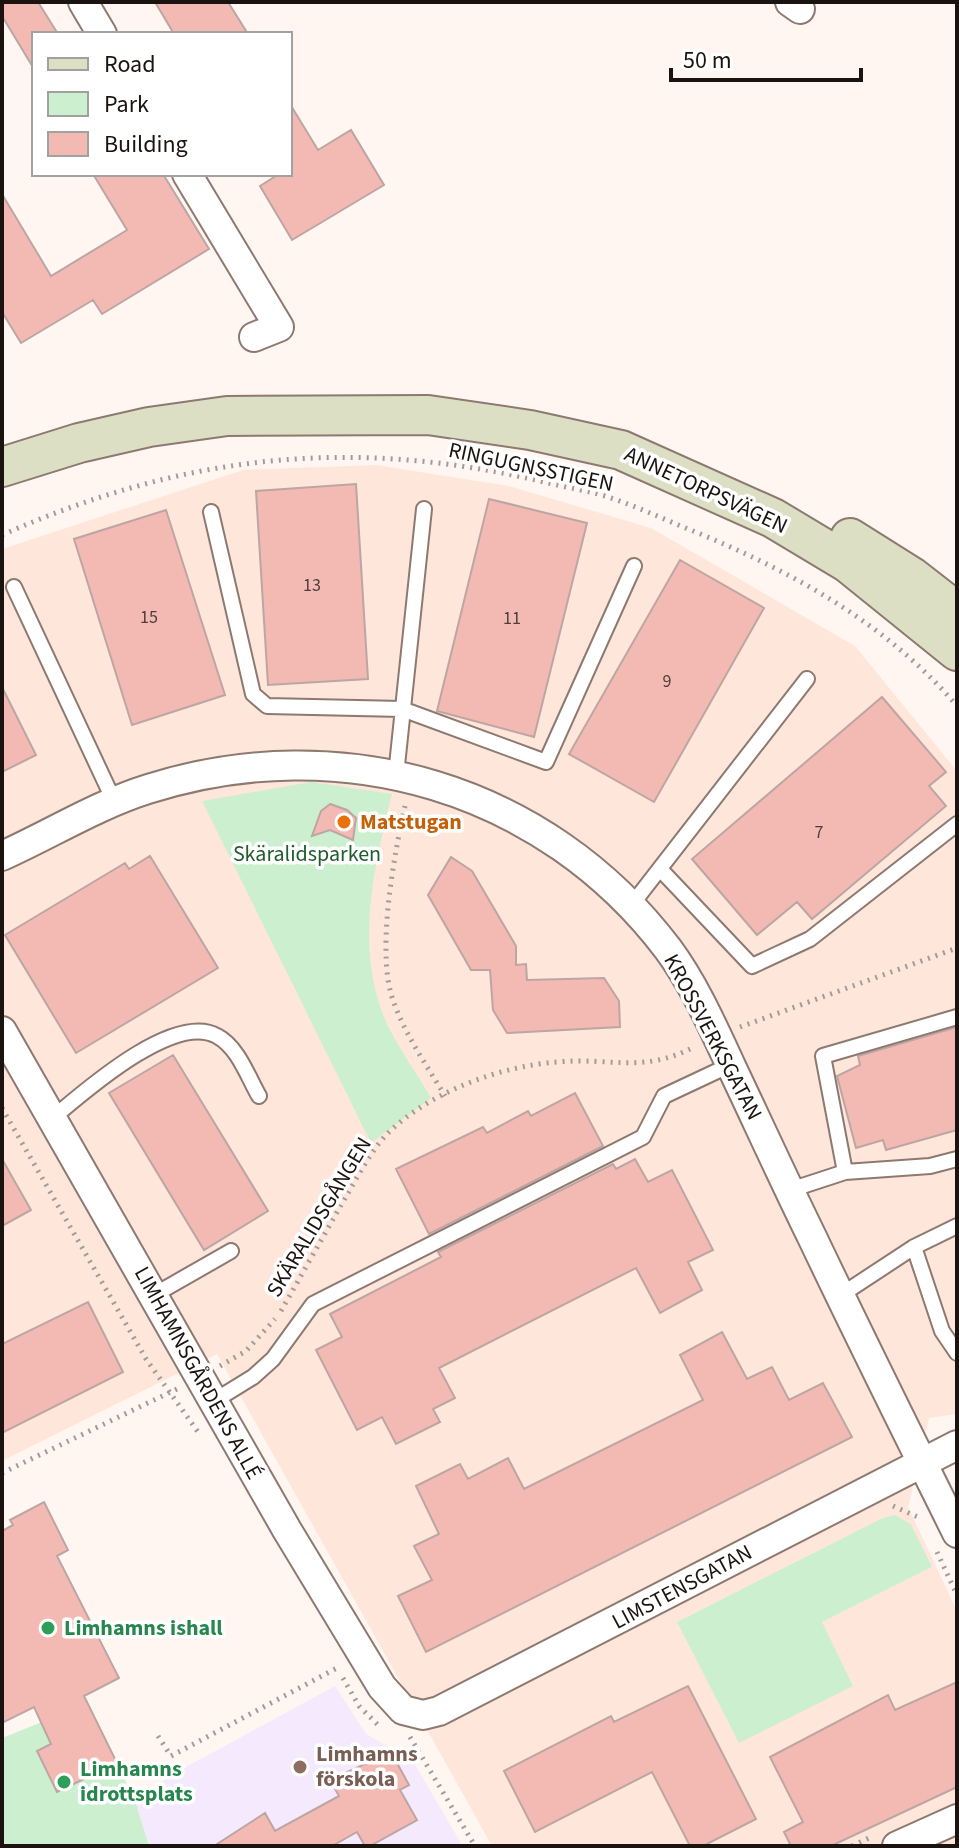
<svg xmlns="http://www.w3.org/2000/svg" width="959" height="1848" font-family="'Source Sans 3',sans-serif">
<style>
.built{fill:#fee6db}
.education{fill:#f5e9fd}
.green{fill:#ccf0cf}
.building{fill:#f3bab4;stroke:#bda5a3;stroke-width:2}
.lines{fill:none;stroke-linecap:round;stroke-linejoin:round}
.lane-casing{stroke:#8d796f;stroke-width:18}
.street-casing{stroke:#8d796f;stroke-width:32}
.secondary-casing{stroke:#8d796f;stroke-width:42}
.path{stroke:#a39b97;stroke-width:5;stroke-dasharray:2 6;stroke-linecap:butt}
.lane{stroke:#fff;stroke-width:14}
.street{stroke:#fff;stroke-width:28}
.secondary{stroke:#dcdfc4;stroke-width:38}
.food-dot{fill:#e8710a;stroke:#fff;stroke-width:3}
.leisure-dot{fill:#2e9e5b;stroke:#fff;stroke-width:3}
.education-dot{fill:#8d6e63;stroke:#fff;stroke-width:3}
.labels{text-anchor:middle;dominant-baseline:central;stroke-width:7;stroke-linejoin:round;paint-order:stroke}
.number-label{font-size:18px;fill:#503d38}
.street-label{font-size:22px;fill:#1a130f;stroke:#fff}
.food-label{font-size:22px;font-weight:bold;fill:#c56008;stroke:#fff;text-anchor:start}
.park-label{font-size:22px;fill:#215c2d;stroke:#fff}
.leisure-label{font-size:22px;font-weight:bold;fill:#27864d;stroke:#fff;text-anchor:start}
.education-label{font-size:22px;font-weight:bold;fill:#785e54;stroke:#fff;text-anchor:start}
</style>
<rect width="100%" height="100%" fill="#fff6f2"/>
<path class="built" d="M376 465 509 486 651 528 855 646 957 771V1414L929 1418 908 1507 957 1611V1846H492L217 1354 2 1461V549L243 470Z"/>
<path class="education" d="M335 1686 366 1734 413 1761 461 1843 454 1846H149L135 1801 173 1774Z"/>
<path class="green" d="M311 782 392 794C375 863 357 936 380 1006 390 1038 415 1069 431 1098L371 1143 202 801Z
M895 1515 911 1524 932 1567 822 1622 853 1686 739 1743 677 1622 883 1518Z
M42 1722 51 1744 97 1722 135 1801 149 1846H2V1738Z"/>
<path class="building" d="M2 2H38L58 34H34V69L2 16Z
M155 2H228L248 34H174Z
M290 104 318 150 351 130 384 185 292 240 260 186 279 174H290Z
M93 174H163L209 249 102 314 93 300 21 343 2 312V194L51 276 127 230Z
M356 484 368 679 268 685 256 491Z
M489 499 587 523 534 737 437 711Z
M166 510 225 695 132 725 74 539Z
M680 560 764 608 654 802 569 754Z
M2 687 36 755 2 772Z
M882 697 946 772 929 786 946 806 812 919 797 902 757 935 692 859Z
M330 804 347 810 356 818 353 840 330 830 312 836 321 811Z
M150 856 218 968 76 1053 5 935 125 863 129 869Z
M451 857 472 871 516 946V965L526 964 527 980 604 978 619 1001 620 1027 507 1033 493 1010 490 970H471L428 895Z
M957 1027V1130L886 1150 883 1140 856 1148 837 1076 860 1065 858 1056Z
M173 1055 268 1211 204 1250 109 1093Z
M575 1093 603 1146 429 1234 396 1169 483 1127 487 1133 528 1111 531 1116Z
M2 1159 31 1210 2 1226Z
M635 1159 648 1182 672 1170 713 1250 688 1262 702 1290 660 1313 636 1268 439 1368 455 1398 433 1409 440 1422 396 1444 382 1417 357 1430 316 1350 342 1337 330 1314 441 1257 438 1252 613 1164 616 1169Z
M88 1302 123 1372 2 1433V1344Z
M722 1332 747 1379 772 1367 789 1400 823 1383 852 1437 426 1652 398 1596 432 1580 414 1546 439 1534 416 1486 460 1464 468 1479 508 1458 524 1489 703 1400 680 1355Z
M44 1502 68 1550 57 1556 119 1678 84 1696 117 1763 57 1792 37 1751 51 1744 34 1707 2 1723V1531L13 1525 10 1520Z
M957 1682V1787L831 1846H791L784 1832 803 1822 770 1757 888 1695 895 1710Z
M688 1686 756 1819 703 1846H690L652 1772 535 1832 504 1771 611 1716 614 1722Z
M391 1752 409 1785 400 1790 417 1820 370 1846H365L357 1832 332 1846H214L265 1813 275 1831 339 1796 330 1780Z"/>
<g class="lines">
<g class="lane-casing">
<path id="lane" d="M211 512 253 694 267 706 402 709 546 762 634 566
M14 587 114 801
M396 775 424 509
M660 869 752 966 810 939 957 824
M630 907 807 679
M54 1117C85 1091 174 1012 217 1036 238 1047 248 1077 259 1096
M845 1172 823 1056 957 1017
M790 1190 845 1172 930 1166 957 1159
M914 1247 942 1331 957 1353
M154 1295 231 1251
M841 1295 914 1247 957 1226
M214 1401 253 1377 273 1359 313 1304 643 1137 664 1096 730 1065"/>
</g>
<g class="street-casing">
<path id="street" d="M83 2 102 34
M790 2 800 9
M187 174 279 327 254 337
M2 856C51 834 97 805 148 789 341 728 545 787 668 949 694 984 713 1027 731 1066 758 1123 784 1180 812 1237 859 1336 908 1434 957 1533
M2 1031 287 1530 382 1687 403 1710 423 1715 439 1711 957 1445
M897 1846 957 1819"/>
</g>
<g class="secondary-casing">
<path id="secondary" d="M2 467 79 443 149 427 227 416 428 415 530 430 621 450 773 518 848 563 957 651
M850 538 912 577 957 612"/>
</g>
<path class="path" d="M2 535C183 455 350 436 544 482 567 488 592 491 614 499 643 509 670 522 698 533 795 573 888 625 957 706
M405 806C394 856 375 955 394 1003 406 1036 427 1066 445 1096
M740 1027 957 948
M2 1108 146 1359 198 1432
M281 1311C302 1274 323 1237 344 1200 357 1178 370 1152 387 1134 429 1092 500 1066 558 1062 610 1057 642 1074 694 1047
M220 1366 246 1351 275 1319
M2 1473 179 1388
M893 1506 920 1518
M937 1552 957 1595
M343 1678 359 1706 380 1727
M158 1736 171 1756 337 1668
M410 1737 475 1846
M852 1846 873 1836"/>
<use href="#lane" class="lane"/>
<use href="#street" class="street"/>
<use href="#secondary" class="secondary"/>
</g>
<circle class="food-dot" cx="344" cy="822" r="8"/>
<g class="leisure-dot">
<circle cx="48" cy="1628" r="8"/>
<circle cx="64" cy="1782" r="8"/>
</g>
<circle class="education-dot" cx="300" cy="1767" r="8"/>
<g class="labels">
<g class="number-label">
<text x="312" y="585">13</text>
<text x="149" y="617">15</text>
<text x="512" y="618">11</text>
<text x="667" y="681">9</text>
<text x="819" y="832">7</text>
</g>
<g class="street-label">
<text transform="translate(531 467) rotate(12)">RINGUGNSSTIGEN</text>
<text transform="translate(706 490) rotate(25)">ANNETORPSVÄGEN</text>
<text transform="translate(713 1037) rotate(62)">KROSSVERKSGATAN</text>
<text transform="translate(319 1217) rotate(-59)">SKÄRALIDSGÅNGEN</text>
<text transform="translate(198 1373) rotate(61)">LIMHAMNSGÅRDENS ALLÉ</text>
<text transform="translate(682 1587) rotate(-28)">LIMSTENSGATAN</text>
</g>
<g class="food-label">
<text x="360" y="822">Matstugan</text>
</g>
<g class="park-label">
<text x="307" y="854">Skäralidsparken</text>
</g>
<g class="leisure-label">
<text x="64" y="1628">Limhamns ishall</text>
<text x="80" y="1769">Limhamns<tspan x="80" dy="25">idrottsplats</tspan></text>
</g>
<g class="education-label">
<text x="316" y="1754">Limhamns<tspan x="316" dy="25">förskola</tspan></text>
</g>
</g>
<rect width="959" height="1848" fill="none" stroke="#1a130f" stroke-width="8"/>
<rect x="32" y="32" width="260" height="144" fill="#ffffff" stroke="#a3a19f" stroke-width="2"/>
<rect x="48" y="58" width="40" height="12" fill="#dcdfc4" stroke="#a3a19f" stroke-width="2"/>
<text x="104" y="72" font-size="24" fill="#1a130f">Road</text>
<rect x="48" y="92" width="40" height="24" fill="#ccf0cf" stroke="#a3a19f" stroke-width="2"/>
<text x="104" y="112" font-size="24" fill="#1a130f">Park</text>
<rect x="48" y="132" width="40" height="24" fill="#f3bab4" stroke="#a3a19f" stroke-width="2"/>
<text x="104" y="152" font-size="24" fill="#1a130f">Building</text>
<path d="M671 68v12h190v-12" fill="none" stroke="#1a130f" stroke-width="4"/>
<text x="683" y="68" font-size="24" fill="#1a130f" stroke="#ffffff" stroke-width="6" paint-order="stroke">50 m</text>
</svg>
